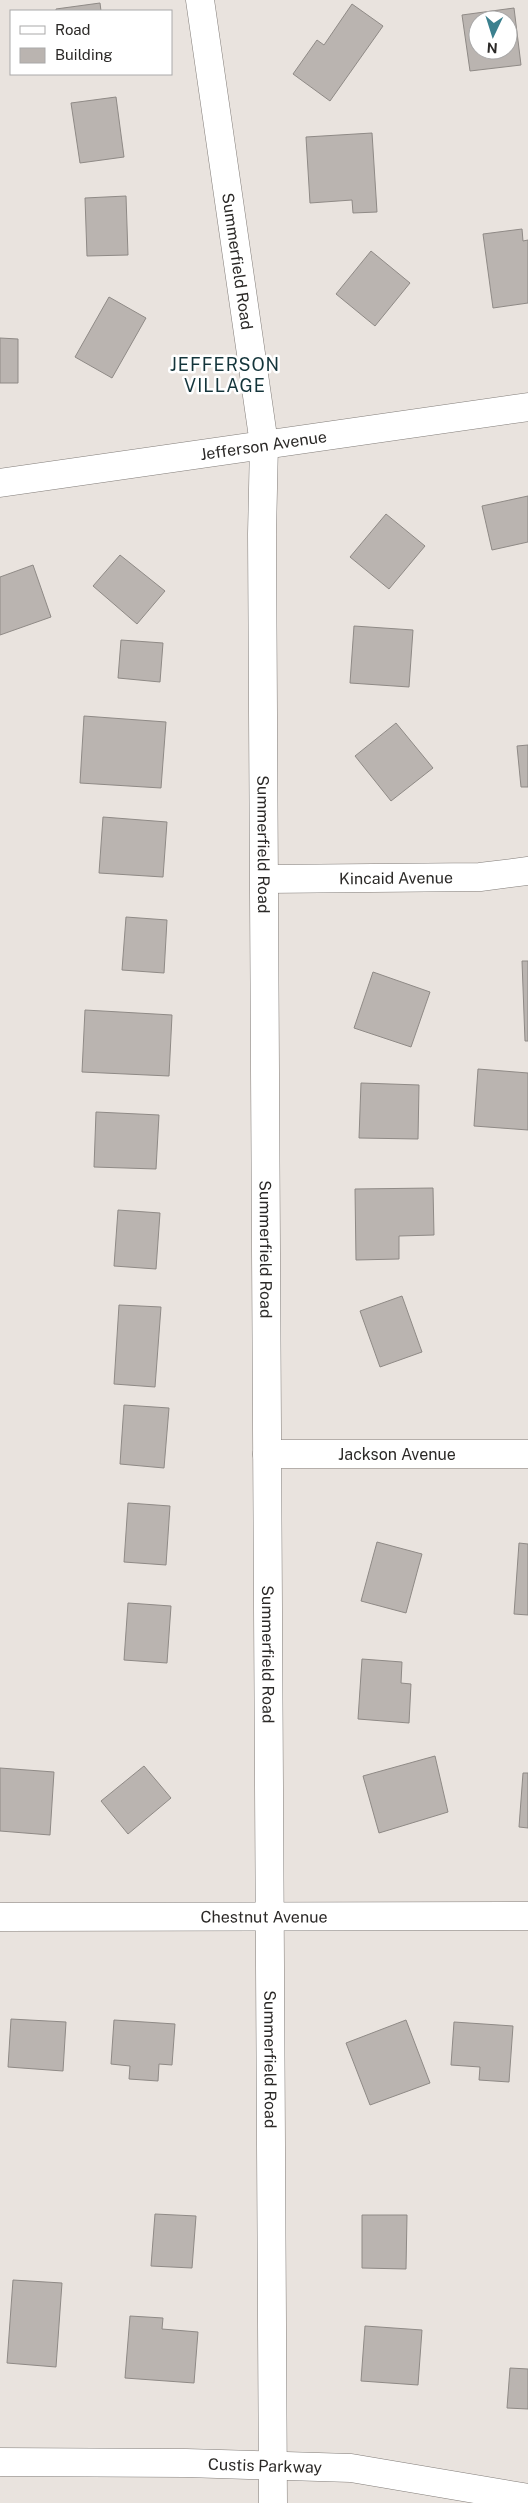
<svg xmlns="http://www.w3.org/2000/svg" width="528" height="2503" font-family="'Public Sans',sans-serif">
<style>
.building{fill:#bab4b0;stroke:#8f8a86;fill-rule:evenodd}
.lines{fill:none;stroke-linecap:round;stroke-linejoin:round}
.street-casing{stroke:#827d79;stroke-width:29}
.street{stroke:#fff;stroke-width:28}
.labels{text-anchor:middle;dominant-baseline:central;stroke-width:5;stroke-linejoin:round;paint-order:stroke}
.street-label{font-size:16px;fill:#2b2927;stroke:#fff}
.neighbourhood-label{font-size:18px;letter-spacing:1px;fill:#14353b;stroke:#fff}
</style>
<rect width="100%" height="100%" fill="#e9e3de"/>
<path class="building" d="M100 3 101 11H56V9Z
M352 4 383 26 330 101 293 74 317 40 324 45Z
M514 8 521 65 470 71 462 15ZM478 20H508V50H478Z
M116 97 124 157 80 163 71 103Z
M372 133 377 212 353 213 352 200 310 203 306 137Z
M126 196 128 255 87 256 85 198Z
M522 229 523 241 528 240V303L493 308 483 234Z
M371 251 410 283 375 326 336 294Z
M109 297 146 318 112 378 75 357Z
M0 338 18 339V383H0Z
M528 496V542L492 550 482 506Z
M386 514 425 546 389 589 350 557Z
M120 555 165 591 137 624 93 586Z
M33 565 51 617 0 635V577Z
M354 626 413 630 409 687 350 683Z
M121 640 163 643 160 682 118 678Z
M84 716 166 722 161 788 80 783Z
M396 723 433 768 391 801 355 756Z
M528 745V787H521L517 746Z
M103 817 167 822 163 877 99 873Z
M126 917 167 920 164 973 122 970Z
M522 961H528V1041H525Z
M373 972 430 992 411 1047 354 1028Z
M85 1010 172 1015 169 1076 82 1072Z
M478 1069 528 1073V1130L474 1126Z
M361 1083 419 1085 418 1139 359 1138Z
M96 1112 159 1115 156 1169 94 1167Z
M433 1188 434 1235 399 1236V1259L356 1260 355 1189Z
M118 1210 160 1213 156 1269 114 1266Z
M402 1296 422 1352 380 1367 360 1311Z
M119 1305 161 1307 155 1387 114 1384Z
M124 1405 169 1408 164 1468 120 1464Z
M128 1503 170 1506 166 1565 124 1562Z
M377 1542 422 1554 406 1613 361 1601Z
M519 1543 528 1544V1615L514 1614Z
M128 1603 171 1606 167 1663 124 1660Z
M362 1659 402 1662 401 1683 411 1684 409 1723 358 1719Z
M435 1756 448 1812 379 1833 363 1776Z
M144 1766 171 1798 128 1834 101 1801Z
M0 1768 54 1772 50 1835 0 1831Z
M523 1773H528V1828L519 1827Z
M11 2019 66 2022 63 2071 8 2067Z
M114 2020 175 2024 172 2065 159 2064 158 2081 129 2079 130 2066 111 2064Z
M406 2020 430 2083 370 2105 346 2043Z
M454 2022 513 2026 509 2082 479 2080 480 2067 451 2065Z
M155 2214 196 2216 192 2268 151 2266Z
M362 2215H407L406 2269 362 2268Z
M13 2280 62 2283 56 2367 7 2363Z
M130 2316 163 2318 162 2329 198 2332 194 2383 125 2378Z
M365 2326 422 2330 418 2385 361 2381Z
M510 2368 528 2369V2409L507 2408Z"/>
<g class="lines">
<g class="street-casing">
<g id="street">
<path id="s1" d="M200 0 264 444 262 534 273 2503"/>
<path id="s2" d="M0 483 528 407"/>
<path id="s3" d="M265 879 480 877 528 871"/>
<path id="s4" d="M267 1454H528"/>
<path id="s5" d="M0 1917 528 1916"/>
<path id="s6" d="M0 2462 186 2463 351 2468 528 2498"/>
</g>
</g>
<use href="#street" class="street"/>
</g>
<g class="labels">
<g class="street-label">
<text stroke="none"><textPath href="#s1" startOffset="264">Summerfield Road</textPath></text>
<text stroke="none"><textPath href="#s2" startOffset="266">Jefferson Avenue</textPath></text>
<text stroke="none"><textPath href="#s1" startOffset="849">Summerfield Road</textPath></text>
<text stroke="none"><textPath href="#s3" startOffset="131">Kincaid Avenue</textPath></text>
<text stroke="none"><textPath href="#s1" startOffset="1254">Summerfield Road</textPath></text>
<text stroke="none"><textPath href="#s4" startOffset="130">Jackson Avenue</textPath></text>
<text stroke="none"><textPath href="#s1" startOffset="1659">Summerfield Road</textPath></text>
<text stroke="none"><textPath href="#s5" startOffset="264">Chestnut Avenue</textPath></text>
<text stroke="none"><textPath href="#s1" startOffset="2064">Summerfield Road</textPath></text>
<text stroke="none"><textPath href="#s6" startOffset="265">Custis Parkway</textPath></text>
</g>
<g class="neighbourhood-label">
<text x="225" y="364">JEFFERSON<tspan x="225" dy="21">VILLAGE</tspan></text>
</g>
</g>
<rect x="10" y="10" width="162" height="65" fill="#ffffff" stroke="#aaa9a9"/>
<rect x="20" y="26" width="25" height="8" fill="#ffffff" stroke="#aaa9a9"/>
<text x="55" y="35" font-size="15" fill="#2b2927">Road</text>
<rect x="20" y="48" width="25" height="15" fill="#bab4b0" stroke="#aaa9a9"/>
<text x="55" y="60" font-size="15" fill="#2b2927">Building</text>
<g transform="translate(493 35) rotate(184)"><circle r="24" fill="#ffffff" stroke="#aaa9a9"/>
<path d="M0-4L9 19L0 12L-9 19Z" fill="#3b808e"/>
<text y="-8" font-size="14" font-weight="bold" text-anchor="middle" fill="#2b2927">N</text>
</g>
</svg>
